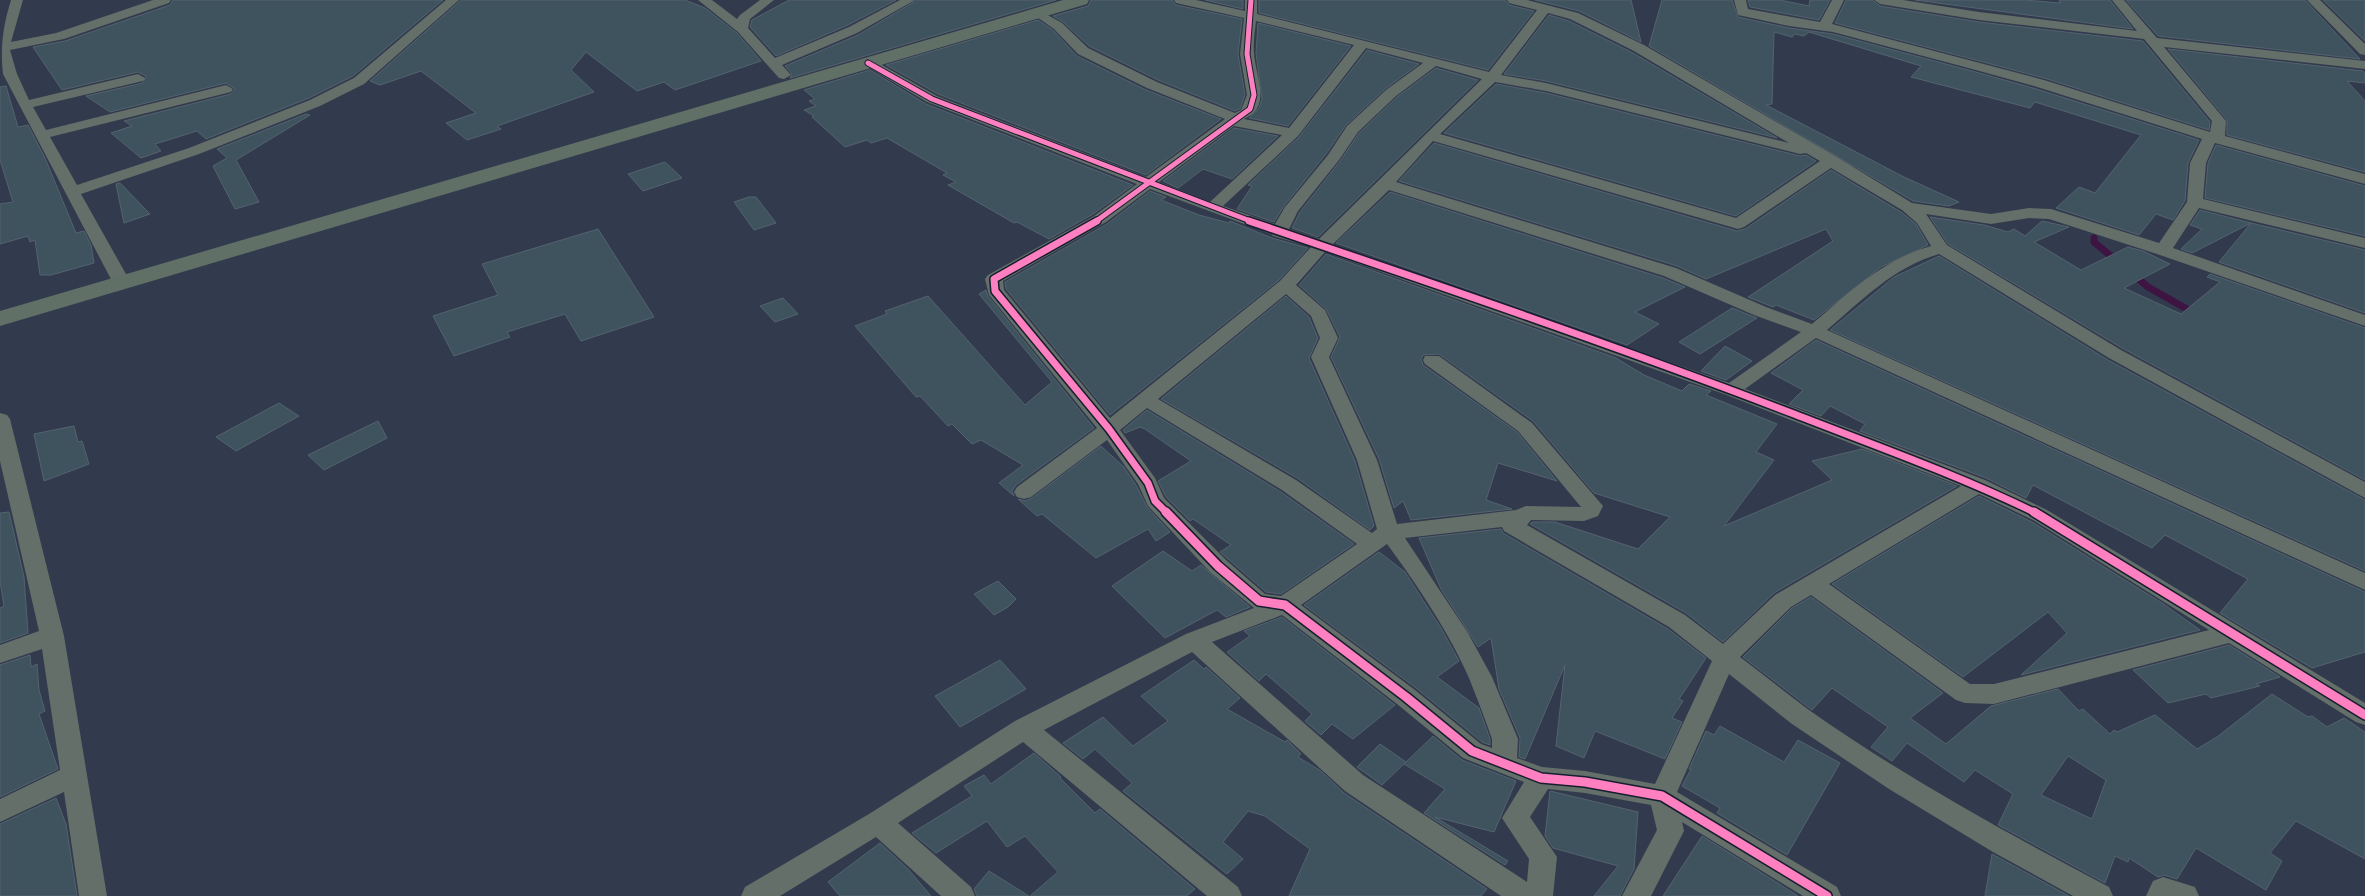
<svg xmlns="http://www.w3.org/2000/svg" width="2365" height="896" font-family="Ubuntu,sans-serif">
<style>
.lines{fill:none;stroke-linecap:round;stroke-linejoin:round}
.stream{stroke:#3d1442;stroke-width:7}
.building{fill:#3e535e;stroke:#54636e;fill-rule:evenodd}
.street{fill:#636f68;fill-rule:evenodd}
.secondary{fill:#607066;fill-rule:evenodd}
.cycleway-far2-casing{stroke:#171e2f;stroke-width:7}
.cycleway-far1-casing{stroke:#171e2f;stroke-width:10}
.cycleway-casing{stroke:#171e2f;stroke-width:12}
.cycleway-far2{stroke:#ff80c0;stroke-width:5}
.cycleway-far1{stroke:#ff80c0;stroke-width:7}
.cycleway{stroke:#ff80c0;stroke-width:9}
</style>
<rect width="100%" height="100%" fill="#323a4e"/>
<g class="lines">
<path class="stream" d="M2094 238V242L2118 262
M2133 274 2148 287 2194 313"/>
</g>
<path class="building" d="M173 0H443L353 76 309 98 206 139 197 131 155 144 161 151 141 158 111 133 132 126 124 121 231 94 235 89 226 83 110 112 86 96 143 83 146 76 138 72 62 90 33 47 65 41 170 5Z
M461 0H685L705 8 737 33 761 61 675 90 664 82 637 91 586 52 571 70 594 92 497 126 501 129 467 140 446 123 476 113 421 71 380 85 370 81Z
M789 0H896L848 25 776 56 750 27 752 20Z
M917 0H1056L790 78 792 74 785 66 858 35Z
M1091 0H1172L1176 5 1242 19 1238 54 1245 95 1240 109 1235 111 1158 80 1089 46 1063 22 1053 16 1088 6Z
M1205 0H1243V9Z
M1259 0H1505L1509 5 1534 11 1488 70 1259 13Z
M1535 0H1631L1641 42 1579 11Z
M1662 0H1732L1738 17 1789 28 1833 34 1972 71 2033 88 2199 140 2188 163 2185 201 2173 220 2156 214 2139 235 2056 208 2079 187 2095 193 2141 135 2035 102 2030 108 1911 77 1921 66 1809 32 1804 36 1795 34 1792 37 1774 32 1772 104 1766 105 1904 177 1959 202 1949 206 1913 201 1649 46Z
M1748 0H1780L1809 6 1810 0H1830L1819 20 1750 7Z
M1846 0H1872L1880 6 1979 22 2143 41 2210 122 2209 130 2044 78 1835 23Z
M1915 0H2025L2060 3 2059 0H2110L2133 29Z
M2126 0H2305L2360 59 2158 36Z
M2323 0H2365V41Z
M1549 15 1569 21 1633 53 1777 138 1546 81 1504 74Z
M1038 20 1053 30 1077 56 1146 90 1221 119 1146 175 938 94 886 65Z
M1258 23 1351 46 1288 126 1249 118 1259 108 1262 99 1256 53Z
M2168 49 2363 71 2365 73V83L2347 81 2365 101V172L2227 135V120Z
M1367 50 1419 64 1385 89 1346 125 1326 154 1284 206 1274 222 1237 209 1252 186 1248 185 1299 137Z
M1436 68 1478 80 1318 237 1292 228 1300 212 1340 161 1359 133 1397 97Z
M870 70 926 104 1133 185 1093 214 1049 239 1017 222 1014 223 948 185 956 182 943 175 947 173 887 138 871 143 867 140 845 147 812 117 814 116 804 110 816 106 809 101 815 99 804 90Z
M1496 84 1546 93 1800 156 1806 155 1816 161 1736 216 1444 133Z
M6 86 18 127 28 125 45 158 76 233 84 231 91 245 94 263 51 275H40L35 240 30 242 28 236 0 244V204L13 202 0 160V87Z
M306 114 310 115 236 160 259 202 235 209 213 166 227 158 217 149Z
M1234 128 1278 136 1232 179 1203 169 1178 188 1163 181Z
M1434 143 1737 231 1745 229 1831 170 1901 212 1916 224 1928 245 1881 267 1814 320 1776 305 1773 307 1748 297 1833 241 1826 229 1706 279 1677 266 1399 181Z
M2216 145 2365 186V236L2205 198 2208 163Z
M665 162 682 178 643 191 628 174Z
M120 183 150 214 124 223 116 184Z
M1150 191 1166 197 1161 200 1199 215 1229 223 1230 221 1272 238 1308 248 1279 280 1110 415 1006 289 1005 282 1107 224Z
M1390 192 1663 278 1685 287 1635 312 1659 324 1627 345 1336 243Z
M749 197H756L776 223 754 230 734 202Z
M2200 210 2251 223 2192 253 2181 249 2202 229 2190 225Z
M1930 217 1984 225 2008 232 2014 229 2025 236 2042 221 2069 227 2034 242 2081 270 2128 247 2143 251 2170 264 2124 288 2181 314 2220 282 2207 277 2210 274 2365 328V480L2122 348 1948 244Z
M2251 223 2365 250V313L2219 262Z
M598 229 654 317 581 341 565 314 507 332 510 337 454 356 433 316 498 295 482 264Z
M1326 254 1616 358 1644 375 1682 391 1689 384 1711 391 1706 395 1777 424 1756 452 1774 460 1724 526 1832 480 1812 461 1862 449 1957 486 1774 593 1723 642 1686 613 1530 524 1532 522H1555L1638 549 1670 517 1594 493 1533 421 1439 354 1423 355 1421 359 1423 365 1517 432 1557 481 1498 463 1486 500 1512 509 1411 520 1403 501 1394 508 1379 459 1331 357 1340 337 1326 309 1299 285Z
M1939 256 2108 360 2365 500V571L1830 330 1894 277Z
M986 290 988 296 1094 428 1016 485 1012 491 1014 496 999 483 1023 465 981 440 972 444 952 424 948 426 920 396 916 397 855 326 887 314 885 311 928 296 1025 405 1052 382 979 294Z
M1286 296 1309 317 1318 338 1309 358 1355 461 1374 526 1370 530 1297 478 1161 399Z
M783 298 798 314 775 322 760 306Z
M1732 308 1757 318 1700 354 1679 342Z
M1816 340 2365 592V652L2312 668 2220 613 2248 579 2165 535 2152 548 2033 485 2026 498 1986 478 1860 431 1865 424 1830 406 1821 416 1789 404 1803 390 1771 373Z
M1725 346 1752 361 1726 380 1701 371Z
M279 403 299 416 236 451 216 437Z
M1147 410 1281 492 1354 544 1281 594 1266 592 1220 552 1231 545 1193 519 1190 521 1166 497 1158 481 1191 461 1145 429 1140 427 1125 433 1123 430Z
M378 421 387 438 324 470 308 455Z
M74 426 78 442 82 441 89 464 44 481 34 434Z
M1101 446 1124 467 1136 485 1147 507 1170 532 1156 541 1148 529 1096 558 1042 514 1037 516 1018 499 1025 501 1032 498Z
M1979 496 2032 522 2162 603 2200 630 2021 675 2067 633 2048 612 1963 677 1832 584Z
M9 512 24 577 28 633 0 643V608L4 606 0 581V513Z
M1501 529 1503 533 1668 629 1706 658 1679 699 1683 701 1672 718 1682 722 1665 759 1595 731 1584 758 1556 746 1565 665 1525 759 1519 757 1520 738 1499 689 1491 638 1478 647 1441 589 1419 538Z
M1163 551 1192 571 1201 565 1250 607 1226 617 1217 610 1165 638 1112 586Z
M1379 552 1405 572 1441 628 1459 661 1437 677 1479 708 1490 739V745L1482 742 1416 688 1304 605Z
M998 581 1016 599 1008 607 994 615 974 594Z
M1811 597 1943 693 1910 718 1946 744 1991 706 2058 689 2079 711 2083 709 2110 734 2114 730 2117 732 2155 715 2197 749 2217 737 2272 694 2308 717 2312 716 2327 727 2344 718 2365 732V859L2296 821 2270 853 2282 861 2266 890 2196 848 2177 879 2164 875 2158 877 2129 858 2128 862 2115 856 2105 883 1998 825 2013 794 1975 770 1964 782 1907 743 1892 761 1871 747 1888 727 1832 688 1812 710 1743 657 1792 608ZM2068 756 2106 780 2092 819 2041 795Z
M1282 617 1395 705 1353 739 1332 724 1321 735 1305 721 1312 714 1266 674 1259 681 1227 652 1250 636 1244 631Z
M2229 645 2280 677 2256 684 2260 686 2211 698 2206 694 2168 703 2133 670Z
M30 655 31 667 37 664 39 690 45 711 39 714 58 769 0 797V665Z
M1000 660 1026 689 960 727 935 696Z
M1194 660 1204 669 1206 667 1240 698 1227 709 1285 742 1287 740 1301 754 1298 757 1321 771 1344 793 1487 889 1481 896H1289L1310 849 1265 816 1248 811 1223 842 1243 859 1227 874 1123 791 1132 783 1095 749 1083 759 1063 743 1103 717 1133 746 1168 721 1141 696Z
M1720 726 1784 762 1798 740 1840 763 1787 855 1717 813 1720 808 1682 786 1691 769H1689L1706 731 1714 735Z
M1433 736 1462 760 1516 781 1494 832 1435 817 1508 861 1505 865 1424 813 1445 789 1404 764Z
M1380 744 1406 762 1382 785 1357 767Z
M1034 753 1061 777 1060 778 1095 813 1100 809 1195 889 1187 896H1030L1058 872 1025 836 1007 847 987 821 936 853 912 833 972 796 964 786 984 775 991 784Z
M1550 791 1638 812 1634 869 1620 896H1594L1618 866 1553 848 1545 836Z
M56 798 66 824 77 896H0V824Z
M1702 836 1773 880 1798 896H1663Z
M880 843 909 870 931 896H840L828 882Z
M1992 854 2069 896H1985Z
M989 871 1029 896H977L974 889Z"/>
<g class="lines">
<path class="street" d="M11 0H23L11 42 56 33 153 0H171L169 3 64 39 10 50 17 74 29 100 138 74 145 78 143 81 33 107 46 130 226 85 233 89 231 92 50 137 77 185 189 148 310 100 354 78 446 0H459L364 84 320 106 199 154 81 194 131 283 128 287H116L113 283 3 74C0 47 3 26 11 0Z
M698 0H712L737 19 740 15 760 0H774L750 19 748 28 775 58 849 27 900 0H915L857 33 782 65 791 75 784 79 779 78 738 32Z
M1174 0H1196L1245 11V0H1257V14L1489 72 1537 10 1509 3 1507 0H1527L1578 13 1644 45 1837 157 1912 203 1991 214 2029 208 2051 209 2159 243 2187 202 2190 163 2202 139 2034 86 1972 69 1833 32 1789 26 1738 15 1734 0H1746L1748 9 1820 22 1832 0H1844L1832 24 2044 80 2210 132 2212 121 2144 39 1979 20 1880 4 1874 0H1903L1979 12 2137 31 2112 0H2124L2157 38 2365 61V69L2164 47 2226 121 2225 136 2365 174V184L2215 143 2206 163 2203 199 2365 238V248L2199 208 2173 248 2365 315V326L2157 254 2049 219 2029 218 1991 224 1926 214 1947 245 2121 350 2365 482V498L2109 358 1939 254C1894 267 1862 300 1827 330L2365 573V590L1816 338 1745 389 1985 480 2047 510 2365 703V725L2356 722 2229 643 1994 704 1965 703 1956 700 1811 595 1791 607 1740 657C1763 674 1786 693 1809 710 1904 777 2007 833 2109 887L2113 896H2073L1993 852 1889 789 1792 724 1729 674 1677 792 1837 887 1841 896H1803L1682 822 1684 831 1651 896H1622L1657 830 1651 805 1585 793 1548 789 1530 817 1557 857 1553 896H1501L1345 791 1192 652 1044 730 1238 887 1242 896H1207L1023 742 898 823 971 887 975 896H941L876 837 780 896H741L745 887 869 814 1015 721 1186 634 1254 608 1210 572 1148 506 1138 484 1107 440 1031 497 1024 499 1017 497 1014 492 1017 487 1097 428 989 295 985 279 988 275 1094 216 1137 184 927 102 861 63 868 59 873 60 937 96 1146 177 1225 119 1147 88 1078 54 1054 29 1031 13 1037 9 1062 23 1088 48 1157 82 1235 113 1241 110 1247 95 1240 54 1244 18 1176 3ZM1548 13 1570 19 1634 51 1789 143 1546 83 1501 75ZM1256 21 1354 45 1289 128 1244 119C1273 107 1255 75 1254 53 1253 42 1255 31 1256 21ZM1366 48 1423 63 1386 90 1347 126 1328 155 1285 207 1275 224 1223 206 1298 136ZM1436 66 1482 79 1319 239 1289 229 1298 211 1339 160 1358 132 1396 96ZM1495 82 1546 91 1800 154 1806 153 1820 161 1736 218 1440 134ZM1234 126 1282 135 1210 202 1159 182ZM1433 141 1738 229 1744 227 1831 168 1902 210 1917 223 1931 246C1882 260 1850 292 1812 324L1766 307 1676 268 1396 182ZM1150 189 1271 234 1273 236 1311 247 1280 281 1110 418 1004 290 1003 281 1106 222ZM1389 190 1664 276 1754 315 1801 332 1729 383 1333 244ZM1325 252 1724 394 1961 486 1775 595 1723 644 1685 615 1527 525 1531 520 1584 521 1598 516 1603 506 1532 423 1439 356H1425L1423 360 1425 364 1518 431 1581 507 1526 506 1516 510 1397 524 1377 460 1329 357 1338 338 1325 310 1296 285ZM1286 294 1311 316 1320 338 1311 357 1357 460 1377 529 1372 533 1296 480 1158 399ZM1147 408 1282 490 1357 544 1281 596 1265 594 1226 560 1164 498 1155 478 1120 430ZM1979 494 2033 520 2209 630 1994 684H1970L1829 584ZM1502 527 1504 531 1669 627 1712 661 1655 784 1585 771 1542 767 1517 758 1518 739 1492 677 1468 633 1405 538ZM1387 544C1416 583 1450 634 1469 678 1477 698 1485 719 1492 739V748L1481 744 1415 690 1301 605ZM1282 615 1397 704 1463 758 1524 782 1502 818 1529 859 1527 882 1363 775 1212 642Z
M2307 0H2320L2365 44V55L2360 54Z
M0 413 7 415 10 419 64 636 107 896H79L64 792 0 822V799L60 770 42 649 0 663V645L39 631 0 461Z
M2163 877 2195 887 2199 896H2146L2153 881Z"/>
<path class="secondary" d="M1063 0H1089L1087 4 0 326V311Z"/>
<g class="cycleway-far2-casing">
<path id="cycleway-far2" d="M868 63 932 99 1253 222
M1095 222 1250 109 1254 95 1247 54 1251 0"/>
</g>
<g class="cycleway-far1-casing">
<path id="cycleway-far1" d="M1097 221 994 279 995 291 1109 429 1148 483 1155 501 1167 513
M1249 221C1432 283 1614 345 1794 414 1876 446 1958 475 2036 513"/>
</g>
<g class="cycleway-casing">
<path id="cycleway" d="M1166 512 1218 566 1259 601 1285 605 1406 697 1472 751 1541 778 1585 782 1662 796 1827 896
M2034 512 2365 715"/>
</g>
<use href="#cycleway-far2" class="cycleway-far2"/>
<use href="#cycleway-far1" class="cycleway-far1"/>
<use href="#cycleway" class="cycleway"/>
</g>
</svg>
